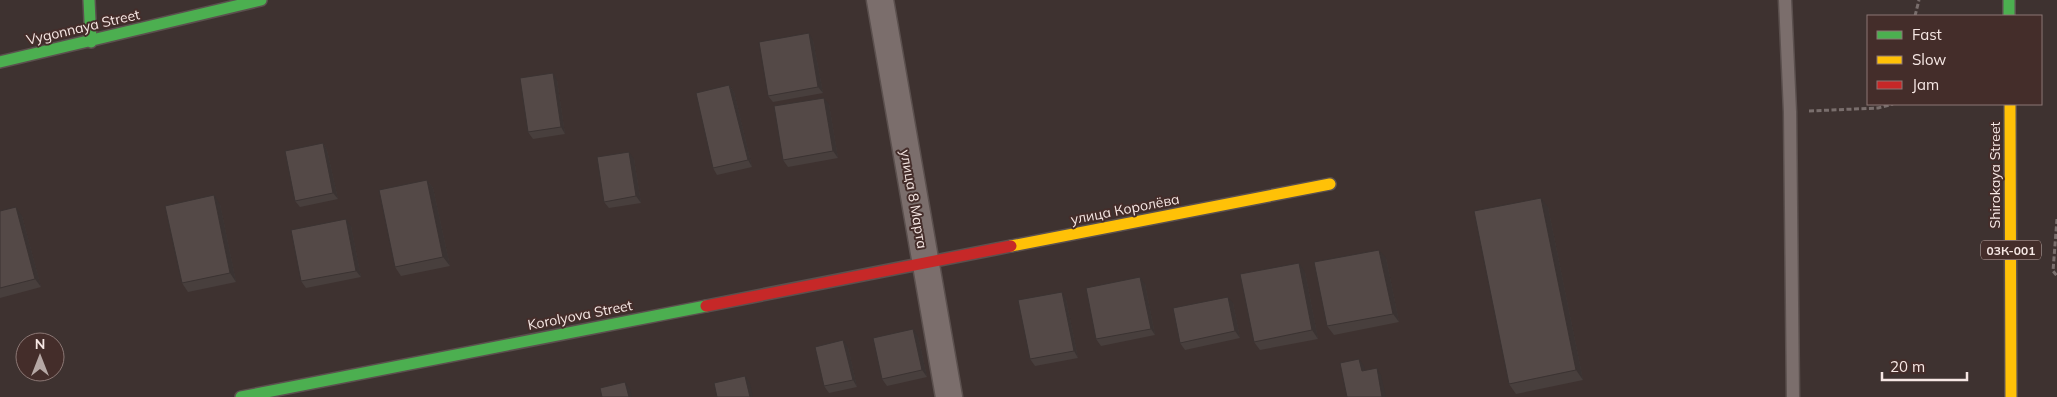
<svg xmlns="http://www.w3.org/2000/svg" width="2057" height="397" font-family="Mulish,sans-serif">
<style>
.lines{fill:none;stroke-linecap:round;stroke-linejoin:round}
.lane-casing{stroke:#5b504e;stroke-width:15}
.street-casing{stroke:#5b504e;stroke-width:29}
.fast-casing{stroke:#5b504e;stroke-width:14}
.slow-casing{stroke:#5b504e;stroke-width:14}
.jam-casing{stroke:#5b504e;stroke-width:14}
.path{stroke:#796e6c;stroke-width:3;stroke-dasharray:5 2.5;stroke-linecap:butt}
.lane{stroke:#7b6e6c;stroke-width:12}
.street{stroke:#7b6e6c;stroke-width:26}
.fast{stroke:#4caf50;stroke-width:11}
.slow{stroke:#ffc107;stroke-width:11}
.jam{stroke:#c62828;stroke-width:11}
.wall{fill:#483f3d}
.shaded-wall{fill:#3b3332}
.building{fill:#544947;stroke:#3b3332}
.labels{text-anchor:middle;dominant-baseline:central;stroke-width:4;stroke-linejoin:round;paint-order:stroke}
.shield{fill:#442d2a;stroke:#c1afac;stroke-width:1}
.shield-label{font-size:12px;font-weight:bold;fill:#f6e7e4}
.street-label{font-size:14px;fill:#f6e7e4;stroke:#442d2a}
</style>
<rect width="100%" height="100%" fill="#3e3230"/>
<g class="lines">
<g class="lane-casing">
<path id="lane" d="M1785 0 1790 112 1793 397"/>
</g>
<g class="street-casing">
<path id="street" d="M880 0 949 397"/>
</g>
<g class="fast-casing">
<path id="fast" d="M89 0 91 42
M2009 0V16
M0 62 261 0
M241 397 706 306"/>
</g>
<g class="slow-casing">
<path id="slow" d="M2010 104 2011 397
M1011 246 1330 184"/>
</g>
<g class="jam-casing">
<path id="jam" d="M706 306 1011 246"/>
</g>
<path class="path" d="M1915 16 1919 0
M1809 111 1878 108 1893 104
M2057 219 2053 271 2057 276"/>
<use href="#lane" class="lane"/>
<use href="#street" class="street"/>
<use href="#fast" class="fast"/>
<use href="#slow" class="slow"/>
<use href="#jam" class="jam"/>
</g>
<path class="wall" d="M813 40 823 93 773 102 768 96Z
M557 80 565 134 533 139 528 132Z
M729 85 734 92 752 167 717 175 713 168Z
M829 104 838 158 788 167 783 160Z
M323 143 327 150 338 199 300 207 295 201Z
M634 159 641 203 609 208 604 202Z
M427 180 433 188 450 266 401 276 395 267Z
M220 204 236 282 188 292 182 283Z
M1548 207 1583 380 1516 394 1509 384Z
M0 211 22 216 41 287 0 298Z
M351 226 361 277 306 288 301 281Z
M1386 258 1399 322 1334 335 1327 326Z
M1305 272 1318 339 1260 350 1254 342Z
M1145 284 1155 335 1101 346 1096 339Z
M1066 299 1078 358 1035 366 1030 359Z
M1233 303 1240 338 1185 350 1180 343Z
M918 336 927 377 887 386 882 379Z
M848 347 857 387 829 393 824 386Z"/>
<path class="shaded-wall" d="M809 33 813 40 823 93 818 87Z
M553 73 557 80 565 134 561 127Z
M729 85 734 92 752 167 748 160Z
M824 98 829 104 838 158 833 151Z
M323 143 327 150 338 199 333 193Z
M629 152 634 159 641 203 636 196Z
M427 180 433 188 450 266 443 257Z
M214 195 220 204 236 282 230 273Z
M1541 198 1548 207 1583 380 1576 370Z
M16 207 22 216 41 287 35 279Z
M346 219 351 226 361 277 356 271Z
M1379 250 1386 258 1399 322 1393 314Z
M1299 263 1305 272 1318 339 1312 330Z
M1140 277 1145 284 1155 335 1151 329Z
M1062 292 1066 299 1078 358 1074 351Z
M1228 297 1233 303 1240 338 1235 331Z
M913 329 918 336 927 377 922 370Z
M843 340 848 347 857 387 853 380Z
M1359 359 1364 366 1366 378 1362 371Z
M1377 368 1381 375 1386 397H1382Z
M745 376 750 383 753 397H750Z
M625 382 630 389 632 397H629Z"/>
<path class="building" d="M809 33 818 87 768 96 759 42Z
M553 73 561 127 528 132 520 78Z
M729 85 748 160 713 168 696 93Z
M824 98 833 151 783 160 774 106Z
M323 143 333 193 295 201 285 151Z
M629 152 636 196 604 202 597 157Z
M427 180 443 257 395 267 379 190Z
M214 195 230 273 182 283 165 206Z
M1541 198 1576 370 1509 384 1474 211Z
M16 207 35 279 0 288V211Z
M346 219 356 271 301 281 291 230Z
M1379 250 1393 314 1327 326 1314 262Z
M1299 263 1312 330 1254 342 1240 274Z
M1140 277 1151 329 1096 339 1086 288Z
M1062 292 1074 351 1030 359 1018 300Z
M1228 297 1235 331 1180 343 1173 308Z
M913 329 922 370 882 379 873 338Z
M843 340 853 380 824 386 815 347Z
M1359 359 1362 371 1377 368 1382 397H1347L1340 363Z
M745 376 750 397H717L714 383Z
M625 382 629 397H602L600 388Z"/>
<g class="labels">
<rect class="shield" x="1981" y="240.5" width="60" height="19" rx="4"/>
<g class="shield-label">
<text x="2011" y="250">03К-001</text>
</g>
<g class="street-label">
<text transform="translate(83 27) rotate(-13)">Vygonnaya Street</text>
<text transform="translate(1995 175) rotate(-90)">Shirokaya Street</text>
<text transform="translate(914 199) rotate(80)">улица 8 Марта</text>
<text transform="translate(1125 209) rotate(-11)">улица Королёва</text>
<text transform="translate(580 315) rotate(-11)">Korolyova Street</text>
</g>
</g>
<rect x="1867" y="15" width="175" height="90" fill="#442d2a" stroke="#8b7774"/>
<rect x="1877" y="31" width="25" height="8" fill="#4caf50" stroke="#8b7774"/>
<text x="1912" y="40" font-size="15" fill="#f6e7e4">Fast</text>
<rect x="1877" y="56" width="25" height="8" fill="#ffc107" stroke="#8b7774"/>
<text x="1912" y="65" font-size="15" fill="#f6e7e4">Slow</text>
<rect x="1877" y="81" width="25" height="8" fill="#c62828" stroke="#8b7774"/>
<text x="1912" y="90" font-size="15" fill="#f6e7e4">Jam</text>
<g transform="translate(40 357)"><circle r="24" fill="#442d2a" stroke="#8b7774"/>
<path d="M0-4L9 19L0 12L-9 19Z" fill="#b6a8a5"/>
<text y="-8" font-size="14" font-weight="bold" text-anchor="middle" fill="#f6e7e4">N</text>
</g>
<path d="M1882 372v8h85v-8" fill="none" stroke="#f6e7e4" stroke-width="2.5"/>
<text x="1890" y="372" font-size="15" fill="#f6e7e4" stroke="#442d2a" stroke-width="4" paint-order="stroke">20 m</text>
</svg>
